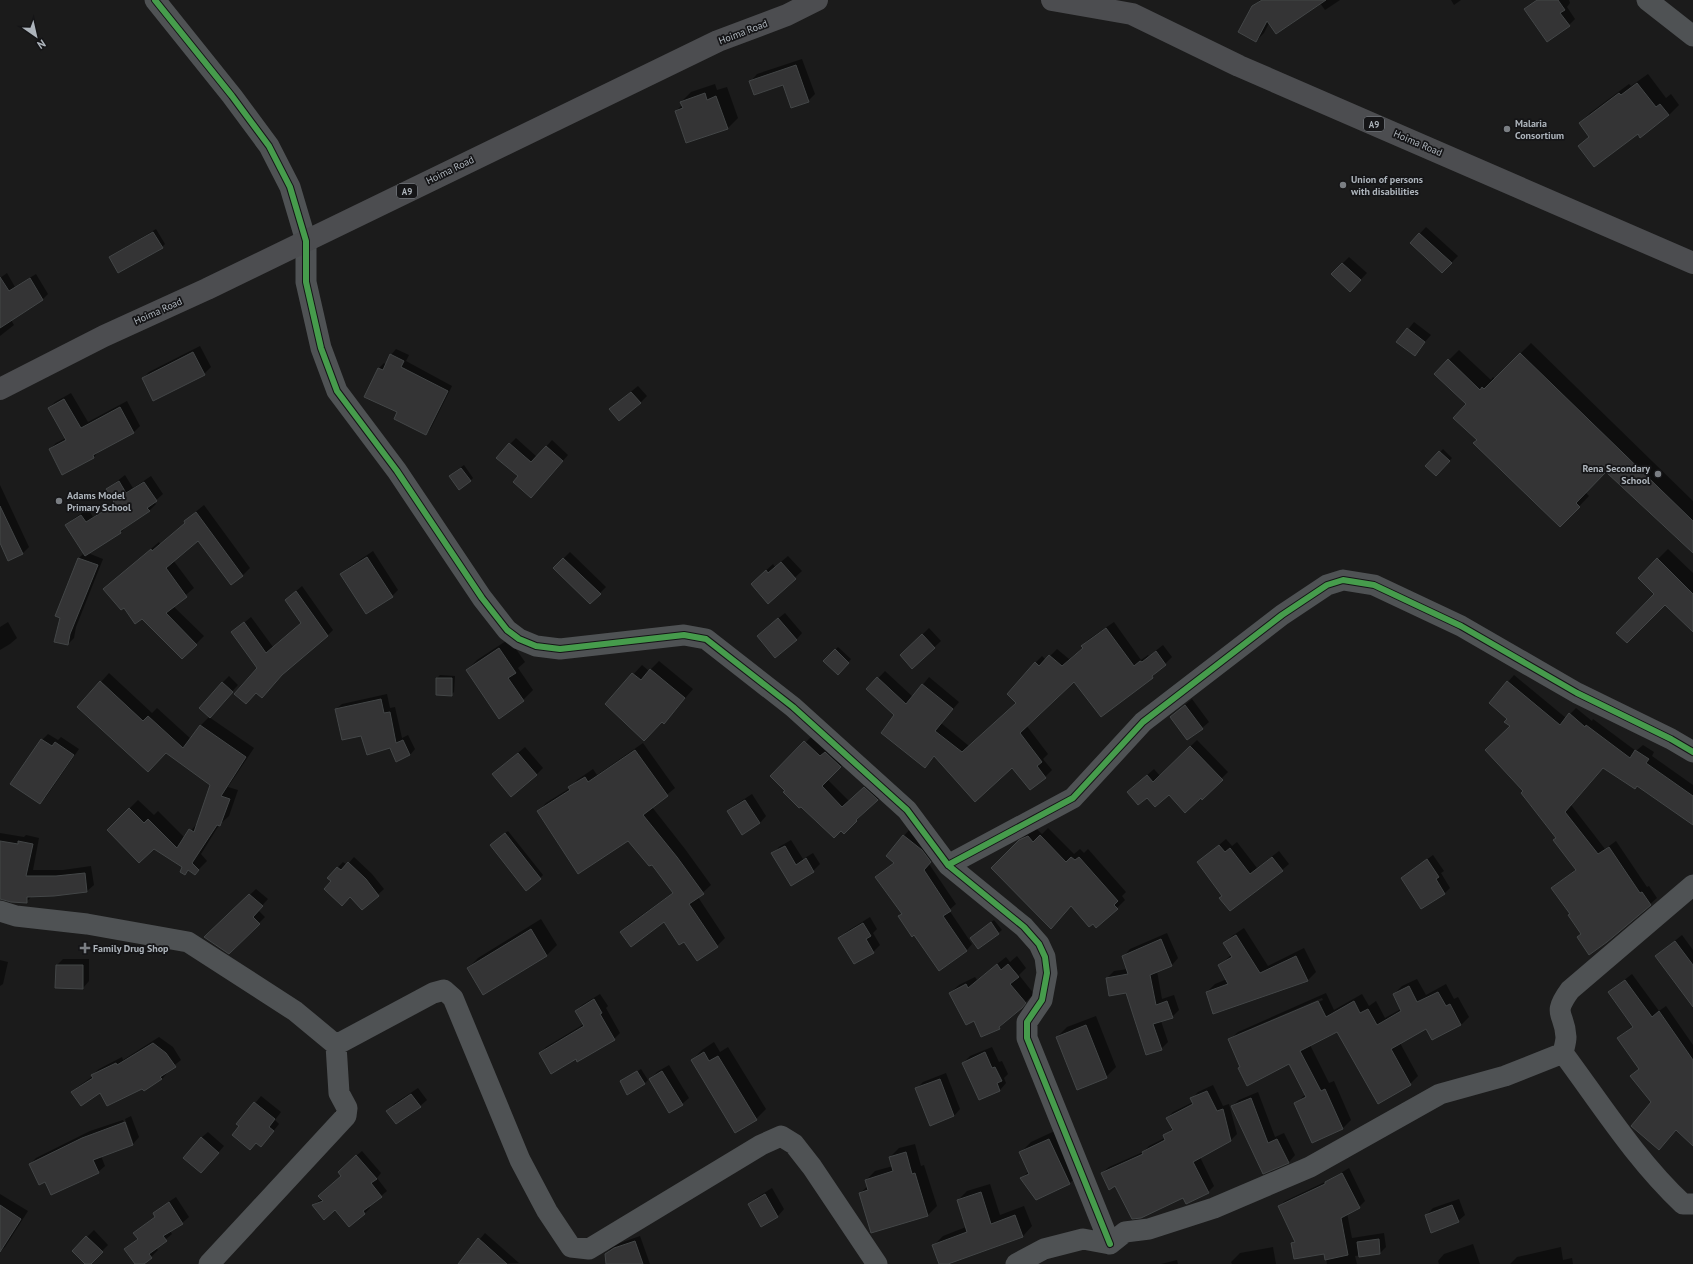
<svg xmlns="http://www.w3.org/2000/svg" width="1693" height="1264" font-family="'PT Sans',sans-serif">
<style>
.shadow{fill:#0007;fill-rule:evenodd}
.building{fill:#343435;stroke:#434647}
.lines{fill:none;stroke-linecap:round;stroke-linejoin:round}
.street{stroke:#4f5254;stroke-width:21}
.primary{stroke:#4c4d50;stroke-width:22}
.cycleway-casing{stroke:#151517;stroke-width:8}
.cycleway{stroke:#469c4c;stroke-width:6}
.poi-dot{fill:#7a7e83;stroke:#151517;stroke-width:1.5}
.labels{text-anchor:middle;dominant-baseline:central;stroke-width:3.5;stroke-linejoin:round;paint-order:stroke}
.shield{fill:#151517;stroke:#7f848a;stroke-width:1}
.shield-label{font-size:9px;font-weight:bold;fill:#adb4bb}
.street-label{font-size:10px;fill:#adb4bb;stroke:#151517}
.poi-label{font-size:10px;font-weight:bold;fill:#adb4bb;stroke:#151517;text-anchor:start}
</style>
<rect width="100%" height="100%" fill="#1b1b1b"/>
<path class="shadow" d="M1260 0H1340L1325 10 1320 3 1269 23 1264 33 1256 41 1253 7Z
M1451 0H1461L1454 5Z
M1536 0H1569L1570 3 1567 7 1575 19 1569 25 1525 10Z
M802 59 815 94 808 101 783 84 751 81 757 74Z
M1648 74 1666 98 1671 94 1679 105 1669 115 1638 133 1579 146 1590 136 1580 123 1590 113 1629 84 1631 86Z
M715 84 717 90 727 87 738 118 728 128 687 142 676 111 682 105 681 102 691 92Z
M1426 227 1458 256 1442 272 1411 243Z
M156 229 165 244 162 247 110 257Z
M1349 257 1367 273 1350 291 1332 274Z
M7 273 15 287 36 274 48 294 43 299 11 320 14 325 0 336V278Z
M1414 322 1431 335 1414 354 1398 342Z
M1531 343 1693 501V552L1606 471 1585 492 1589 496 1560 526 1478 440 1467 404 1435 374 1459 350 1491 380 1493 377 1495 379Z
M200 346 211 367 204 374 143 378 149 372Z
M396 349 409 355 406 361 452 386 431 428 426 434 399 412 378 369 384 363 387 365 391 355Z
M638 386 647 396 640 403H617Z
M71 393 88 422 127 401 140 426 134 432 100 450 94 457 50 449 56 443 66 438 49 408 55 402Z
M516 438 537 457 552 440 568 455 536 491 519 476 510 444Z
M1443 449 1452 458 1436 475 1427 466Z
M464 465 473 478 470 481 453 473Z
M125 475 133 488 151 476 163 494 154 502 156 504 149 511 127 526 121 532 88 553 103 559 76 627 74 638 68 644 61 617 56 616 79 558 84 553 67 525 73 519 88 509 93 517 115 503V501L107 489Z
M0 485 29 547 22 554 0 540Z
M204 505 250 568 242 576 199 540 173 560 194 588 173 606 204 636 182 658 142 618 124 606 104 589 159 542 160 544 186 523 185 521 193 514Z
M1668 549 1693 573V630L1639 578Z
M373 551 398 590 392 596 342 574 348 568Z
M570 552 606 587 590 603 554 568Z
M788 556 802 571 768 602 758 578 773 564 775 567Z
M302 586 333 630 327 636 259 668 233 632 251 617 273 647 302 622 286 600Z
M785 613 802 633 796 640 765 629Z
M8 622 17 638 10 644 0 650V627Z
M1114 622 1141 660 1148 655 1149 656 1163 645 1172 657 1152 677 1074 681 1026 725 1048 754 1043 759 1052 770 1045 777 1013 766 935 756 925 766 896 715 868 689 885 671 913 697 929 677 959 702 941 723 969 746 1017 702 1035 663 1042 656 1046 660 1057 649 1069 659 1083 648 1082 646 1089 639Z
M929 628 941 641 912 668 908 649Z
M509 639 525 662 518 668 533 690 523 700 467 670 477 660Z
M838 647 851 659 838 674 824 661Z
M659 661 693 689 664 723 606 704 642 665 649 671Z
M109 673 152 713 157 708 191 739 201 725 210 716 222 683 229 676 238 685 209 717 254 748 228 787 238 790 229 816 219 825 201 854 207 861 195 873 189 870 185 873 183 866 154 847 108 830 138 800 154 815 158 811 185 838 199 821 211 784 101 682Z
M440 675 455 676 454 692 451 695 437 678Z
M1514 675 1566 718 1576 708 1592 721 1593 719 1636 751 1643 745 1654 752 1652 756 1693 785V824L1637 785 1603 767 1571 805 1605 849 1616 841 1647 887 1649 886 1657 898 1607 942 1582 933 1571 914 1553 888 1576 869 1524 791 1509 718 1490 703Z
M387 694 390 708 395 707 402 738 408 735 415 749 410 755 362 735 336 709 342 704Z
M1192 699 1209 722 1202 728 1171 717Z
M48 734 58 740 61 737 79 749 46 797 40 802 42 740Z
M812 736 847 760 827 779 849 801 871 781 884 793 844 833 786 791 772 776Z
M1197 740 1228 772 1202 798 1169 794 1147 796 1135 786 1154 769 1160 776Z
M643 743 675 788 652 807 685 849 711 885 698 897 725 938 717 946 697 960 684 940 664 921 621 932 629 924 674 892 652 864 628 839 539 811 546 803 570 788 577 780 593 769 597 775Z
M525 747 543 768 536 775 493 774Z
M752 794 766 816 760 823 743 834 728 811 735 805Z
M1036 828 1042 834 1048 828 1074 854 1080 849 1084 853 1088 849 1126 892 1122 896 1125 900 1117 908 1072 905 993 868 1029 832Z
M910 829 936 855 929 864 956 904 949 910 972 944 967 950 939 969 914 934 899 917 903 913 876 877 895 862 887 855Z
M508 831 543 875 540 878 494 842Z
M0 833 24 837 26 835 39 838 33 870H63L91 866 94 885 87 891 33 895 26 902 0 899Z
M1226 839 1232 846 1237 842 1257 868 1279 851 1289 864 1282 870 1223 895 1198 863Z
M791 840 803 859 813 853 820 864 813 871 791 884 773 854 779 847Z
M1433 855 1444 871 1441 873 1450 888 1445 893 1421 908 1402 878Z
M354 857 372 874 384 889 362 909 351 896 328 877 343 862 347 865Z
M256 889 268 899 258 910 265 917 229 953 206 937Z
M870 917 877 929 873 933 880 945 873 952 840 938 846 932Z
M541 919 557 945 547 955 483 993 468 968 478 958Z
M994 920 1002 930 979 948 971 938Z
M1244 928 1268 966 1304 948 1316 972 1308 980 1214 1013 1207 992 1215 984 1227 979 1219 966 1231 955 1224 944 1232 936Z
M1167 933 1178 958 1172 965 1157 971 1162 999 1174 995 1179 1010 1172 1017 1161 1021 1168 1042 1161 1049 1126 992 1107 978 1114 971 1128 969 1124 956 1130 949Z
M1682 935 1693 950V1004L1656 956Z
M1017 956 1026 968 1019 975 1034 994 999 1028 975 1020 950 993 959 985 975 977 977 980 1006 957 1010 962Z
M63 959H89V981L83 988 57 965Z
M0 960 8 962 3 984 0 986Z
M1632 974 1659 1011 1666 1006 1693 1045V1145L1677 1129 1665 1143 1653 1102 1631 1076 1640 1068 1618 1038 1633 1026 1609 992Z
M1417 979 1426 995 1446 984 1454 999 1458 997 1469 1017 1461 1025 1427 1027 1400 1043 1418 1076 1410 1084 1338 1031 1310 1045 1329 1083 1334 1081 1351 1120 1343 1128 1313 1142 1296 1103 1306 1094 1290 1063 1241 1066 1229 1040 1238 1032 1326 993 1334 1010 1362 994 1369 1006 1376 1001 1385 1018 1401 1009 1394 994 1402 986ZM1322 998 1323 1000 1238 1036V1034Z
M600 994 608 1006 606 1008 620 1033 614 1039 576 1058 540 1053 546 1047 584 1024 576 1011 582 1005Z
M1096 1016 1116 1067 1106 1077 1057 1037 1067 1027Z
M159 1037 173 1047 181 1060 167 1071 168 1072 162 1079 144 1090 142 1088 72 1092 79 1086 93 1076 92 1075 99 1069 122 1057 123 1060Z
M714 1042 720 1052 728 1047 766 1109 756 1119 692 1060 702 1050Z
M992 1047 999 1062 1002 1061 1008 1074 1004 1078 1006 1083 1000 1090 979 1099 963 1063 970 1056Z
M669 1065 689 1098 682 1104 650 1079 657 1072Z
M641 1069 648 1080 645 1083 621 1082Z
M946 1073 960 1109 954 1116 917 1088 923 1082Z
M1213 1085 1223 1106 1229 1104 1237 1134 1231 1140 1200 1157 1214 1186 1208 1192 1183 1197 1116 1185 1102 1173 1109 1167 1143 1152 1149 1146 1165 1138 1164 1136 1173 1128 1167 1118 1173 1112 1193 1102 1192 1098 1198 1092Z
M418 1088 427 1100 420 1106 388 1111 394 1104Z
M1258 1092 1275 1137 1284 1133 1295 1155 1289 1162 1263 1173 1232 1106 1239 1100Z
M261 1096 281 1112 275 1120 279 1124 267 1139 238 1124Z
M131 1116 139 1137 133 1144 101 1156 105 1166 98 1172 45 1181 30 1164 36 1158 90 1131 123 1120 131 1142H133L125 1119Z
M1059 1129 1079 1174 1069 1184 1021 1179 1029 1171 1021 1152 1031 1142Z
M208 1132 224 1146 207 1165 201 1138Z
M915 1144 921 1166 924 1165 937 1206 928 1215 872 1232 860 1193 868 1186 866 1180 875 1171 893 1166 890 1157 899 1148Z
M362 1151 381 1173 377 1178 387 1191 369 1206 370 1208 365 1213 349 1225 336 1209 313 1205 322 1199 342 1175 344 1166Z
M1349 1168 1365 1201 1359 1207 1347 1213 1352 1238 1384 1233 1386 1247 1380 1253 1355 1256 1357 1264H1327L1325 1253 1292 1244 1295 1240 1279 1206 1285 1201 1329 1180Z
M990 1184 1000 1215 1024 1206 1032 1226 1023 1236 945 1264H940L934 1245 943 1236 966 1227 958 1200 967 1191Z
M772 1188 784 1209 778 1216 761 1225 749 1204 756 1198Z
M0 1194 28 1211 5 1247 0 1252Z
M176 1197 189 1217 182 1223 170 1231 172 1234 156 1248 158 1250 151 1257 142 1264H136L125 1249 138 1238 134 1233 156 1216 154 1213 161 1207Z
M1459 1199 1465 1215 1458 1221 1426 1215 1433 1208Z
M94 1230 108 1245 89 1264H87L73 1251Z
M485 1233 519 1263 459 1264Z
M640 1236 650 1264H607L606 1254 611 1248 620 1243Z
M1473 1244 1480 1264H1439L1438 1261 1444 1254Z
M1273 1247 1276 1264H1232L1231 1262 1240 1253Z
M1561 1247 1563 1260 1572 1258 1573 1264H1510L1517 1257Z
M1177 1260 1178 1264H1161Z"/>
<path class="building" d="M1262 0H1326L1276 34 1267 21 1256 42 1238 32 1252 6Z
M1537 0H1558L1565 10 1560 13 1570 26 1547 42 1524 9Z
M796 65 809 102 791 108 783 85 754 95 749 81Z
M1637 83 1656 107 1660 104 1669 115 1640 138 1638 134 1594 167 1578 146 1589 137 1579 123 1619 93 1621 95Z
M705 93 707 100 716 96 728 129 686 143 675 111 683 108 680 102Z
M153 232 163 248 118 273 109 257Z
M1419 233 1452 263 1442 273 1410 243Z
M1342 263 1361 280 1350 292 1331 274Z
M0 277 9 291 30 278 43 300 0 328Z
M1407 328 1425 342 1415 356 1396 342Z
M193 352 205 375 153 401 142 378Z
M1520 353 1693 521V553L1606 472 1576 503 1580 507 1560 527 1473 443 1477 440 1453 418 1466 404 1434 374 1448 359 1480 390 1482 387 1484 389Z
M390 354 404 361 401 367 448 391 426 435 394 419 397 412 364 397 378 368 383 370Z
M631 392 641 403 619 421 609 409Z
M64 399 81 428 120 407 134 433 93 455 94 458 62 475 49 449 66 440 48 408Z
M509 443 531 462 546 446 563 461 531 498 513 482 518 476 496 458Z
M1439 451 1450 461 1436 476 1425 466Z
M461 468 471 481 459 490 449 476Z
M119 481 126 493 144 482 157 501 147 508 150 511 120 531 121 533 85 556 65 525 81 515 86 522 115 504 113 502 114 501 106 489Z
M0 506 23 554 8 561 0 543Z
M196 512 243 576 231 585 198 541 166 568 187 597 166 613 197 645 182 659 142 619 135 624 124 608 121 610 103 589 151 549 152 551 185 523 184 521Z
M367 557 393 597 366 614 340 574Z
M78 558 98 565 70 634 68 645 54 642 60 618 55 616Z
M563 558 601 594 590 604 553 568Z
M1657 558 1693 594V632L1665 605 1627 643 1616 633 1654 594 1638 578Z
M781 562 796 579 768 604 751 584 766 570 768 573Z
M296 591 328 636 282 675 262 698 256 693 246 704 234 694 257 668 231 632 244 622 266 653 301 623 285 600Z
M778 618 797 640 775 658 757 636Z
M1106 628 1134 666 1140 661 1142 662 1156 651 1166 665 1152 676 1153 678 1101 717 1074 682 1020 733 1042 762 1037 766 1046 778 1030 790 1012 768 975 802 934 756 925 768 881 733 894 715 866 689 877 677 906 704 922 684 953 709 935 731 962 752 1016 703 1007 694 1035 662 1039 666 1049 655 1062 666 1083 648 1081 646Z
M922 634 935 648 912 669 900 655Z
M499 648 516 673 508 678 524 701 499 719 466 670Z
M835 649 849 663 838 675 823 661Z
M650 669 685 698 664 724 662 722 644 741 605 704 632 673 641 680Z
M436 678H452V696L436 695Z
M100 681 143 721 148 716 183 748 200 725 246 757 221 796 230 799 220 826 217 825 192 863 199 870 195 875 188 870 185 875 180 872 182 867 154 849 139 863 107 830 129 808 144 823 148 819 177 848 189 829 194 832 210 785 166 753 148 772 77 707Z
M1507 681 1560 725 1569 713 1585 727 1586 725 1630 758 1635 750 1649 759 1646 763 1693 796V825L1637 786 1635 789 1603 768 1565 812 1598 854 1609 847 1640 893 1642 892 1651 905 1607 942 1589 955 1577 937 1581 934 1568 915 1570 914 1551 888 1576 870 1553 840 1556 838 1521 793 1523 791 1485 750 1510 726 1504 722 1507 719 1489 703Z
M222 682 233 692 210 718 199 708Z
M381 699 384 713 390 712 396 743 403 740 410 755 396 762 390 748 367 755 361 736 342 740 335 709Z
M1185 705 1203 729 1187 740 1170 717Z
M41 739 52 746 55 742 74 755 40 804 10 784Z
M804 741 820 756 825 752 841 767 822 786 842 807 864 787 878 800 856 820 857 821 844 834 841 831 834 838 801 807 799 808 783 792 785 791 770 776Z
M1190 746 1223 780 1202 800 1201 798 1185 813 1169 795 1155 807 1147 798 1138 805 1127 792 1147 775 1153 782Z
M635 750 668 796 643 815 677 857 704 894 689 904 718 947 697 961 684 942 679 945 664 922 631 947 620 932 673 893 652 865 649 866 628 841 578 874 537 811 570 790 568 787 585 777 588 782Z
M518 753 537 775 511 797 492 774Z
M745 800 760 823 742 835 727 811Z
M505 833 541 879 526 891 490 845Z
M903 835 922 850 931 862 924 870 951 911 943 916 967 951 939 971 914 935 912 937 898 916 902 914 875 877 894 863 886 856Z
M1040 835 1066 862 1071 857 1075 860 1079 857 1118 901 1114 905 1118 909 1096 928 1093 924 1089 927 1071 906 1051 929 991 868 1019 840 1028 836 1033 842Z
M0 841 18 844V841L33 844 26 876H56L85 873 87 892 54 896 27 897V903L11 902 0 899Z
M1219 845 1225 852 1230 848 1250 874 1272 857 1283 871 1230 911 1219 898 1222 896 1197 862Z
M785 846 796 865 806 858 814 872 791 886 771 853Z
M1427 859 1439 877 1436 879 1445 894 1421 909 1401 878Z
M348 862 366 879 379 896 362 910 350 897 342 906 324 889 331 881 327 878 337 867 341 870Z
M249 894 263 906 253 917 260 924 229 954 204 937Z
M991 922 999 934 978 949 970 938Z
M863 923 871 936 866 939 874 953 854 964 838 938Z
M531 929 547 956 483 995 467 968Z
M1236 935 1260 973 1296 956 1308 981 1213 1014 1206 992 1228 984 1218 965 1232 957 1223 943Z
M1161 939 1172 966 1150 975 1156 1005 1167 1001 1173 1018 1153 1024 1162 1050 1146 1055 1126 993 1109 996 1106 978 1128 974 1122 956Z
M1675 941 1693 965V1007L1655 956Z
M997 964 1001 970 1008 964 1019 977 1010 984 1026 1003 1022 1008 999 1027 1000 1029 981 1037 974 1021 966 1025 949 993 966 984 968 988Z
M56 965H83V989L55 988Z
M1625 980 1652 1017 1659 1011 1693 1060V1146L1676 1130 1659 1150 1631 1126 1651 1102 1630 1076 1639 1069 1617 1038 1633 1027 1608 992Z
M1409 986 1417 1002 1438 992 1446 1006 1450 1004 1461 1025 1432 1040 1426 1029 1391 1049 1411 1085 1378 1104 1337 1032 1300 1051 1321 1091 1325 1089 1343 1129 1312 1143 1294 1103 1306 1097 1289 1064 1247 1086 1238 1068 1240 1067 1228 1039 1318 1001 1326 1017 1354 1001 1360 1013 1368 1009 1377 1025 1401 1011 1393 994Z
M594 999 602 1013 600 1014 615 1040 577 1062 576 1059 551 1074 539 1053 584 1026 575 1011Z
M1086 1025 1107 1078 1077 1090 1056 1037Z
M153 1043 166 1053 176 1067 160 1077 162 1079 144 1091 142 1089 107 1106 100 1093 81 1106 71 1092 93 1078 91 1075 116 1063 117 1065Z
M704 1052 709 1061 718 1056 757 1120 735 1133 691 1060Z
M985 1052 992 1068 995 1067 1002 1081 997 1083 1000 1091 979 1100 962 1063Z
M637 1071 645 1084 627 1095 620 1081Z
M662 1071 683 1105 669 1113 649 1079Z
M940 1079 954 1116 930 1126 915 1088Z
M1207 1091 1217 1111 1223 1109 1231 1141 1193 1162 1209 1193 1186 1204 1183 1198 1141 1218 1132 1219 1115 1186 1109 1190 1101 1173 1143 1154 1142 1152 1165 1140 1163 1135 1173 1130 1166 1118 1193 1104 1190 1098Z
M411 1094 421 1107 396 1124 386 1111Z
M1251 1098 1268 1143 1277 1139 1289 1163 1263 1174 1231 1106Z
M254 1102 275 1119 269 1127 274 1131 261 1147 256 1143 250 1150 232 1135 239 1126 236 1124Z
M125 1122 133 1145 93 1160 99 1173 51 1195 45 1182 39 1185 29 1164 82 1138Z
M201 1137 219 1153 201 1173 183 1158Z
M1049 1139 1070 1184 1036 1200 1020 1178 1029 1174 1019 1152Z
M906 1152 912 1174 915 1173 928 1216 871 1233 859 1193 868 1190 865 1180 893 1171 889 1157Z
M356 1155 377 1179 371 1183 382 1197 363 1211 365 1214 349 1227 335 1210 324 1220 312 1205 323 1201 318 1196 341 1176 338 1172Z
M1342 1173 1360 1208 1341 1218 1348 1255 1325 1260 1324 1254 1294 1259 1291 1243 1295 1242 1278 1206 1325 1184V1182Z
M981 1192 991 1224 1015 1215 1023 1237 948 1264H939L932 1245 967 1232 957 1200Z
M765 1194 778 1217 761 1227 748 1204Z
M169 1202 183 1224 163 1236 167 1241 149 1254 152 1258 144 1264H135L124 1249 138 1239 133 1233 155 1217 153 1213Z
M0 1205 21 1219 0 1252Z
M1452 1205 1459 1222 1431 1233 1425 1215Z
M86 1236 103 1252 91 1264H85L72 1251Z
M478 1238 507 1264H458Z
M1379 1239 1380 1254 1359 1257 1357 1242Z
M635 1241 643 1264H606L605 1254 614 1248Z"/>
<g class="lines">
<path class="street" d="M155 0 232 96 269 146 290 187 306 241V282L321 348 337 391 397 471 482 598 507 630 519 639 536 646 560 649 684 635 706 639 793 707 907 810 948 865 1024 927 1039 944 1045 957 1047 973 1042 1000 1027 1022V1038L1110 1244
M1647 0 1693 36
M948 865 1073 798 1143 722 1282 615 1327 585 1343 580 1374 585 1461 626 1577 693 1671 739 1693 752
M1693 885 1570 990C1551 1016 1565 1012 1566 1037 1566 1042 1564 1048 1563 1053 1601 1104 1636 1160 1683 1204H1693
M0 911 16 916 87 924 188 942 295 1011 336 1045 339 1093 347 1108 346 1116 209 1264
M336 1045 433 993 444 990 453 998 520 1160 547 1211 571 1247 589 1249 761 1145 781 1136 794 1144 812 1167 877 1264
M1016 1264 1044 1249 1083 1239 1110 1244 1125 1232 1149 1229 1214 1208 1310 1167 1440 1094 1505 1076 1563 1053"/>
<path class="primary" d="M1052 0 1132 14 1239 66 1693 263
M0 389 104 336 207 289 718 41 787 15 817 0"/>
<g class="cycleway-casing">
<path id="cycleway" d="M155 0 232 96 269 146 290 187 306 241V282L321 348 337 391 397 471 482 598 507 630 519 639 536 646 560 649 684 635 706 639 793 707 907 810 948 865 1024 927 1039 944 1045 957 1047 973 1042 1000 1027 1022V1038L1110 1244
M948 865 1073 798 1143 722 1282 615 1327 585 1343 580 1374 585 1461 626 1577 693 1671 739 1693 752"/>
</g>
<use href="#cycleway" class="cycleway"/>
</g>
<g class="poi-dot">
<circle cx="1507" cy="129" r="4"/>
<circle cx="1343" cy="185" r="4"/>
<circle cx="1658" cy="474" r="4"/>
<circle cx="59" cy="501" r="4"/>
<path d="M83 942h4v4h4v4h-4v4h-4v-4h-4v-4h4z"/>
</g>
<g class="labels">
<g class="shield">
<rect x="1364" y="117" width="20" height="14" rx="3"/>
<rect x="397" y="184" width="20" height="14" rx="3"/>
</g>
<g class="shield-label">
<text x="1374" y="124">A9</text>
<text x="407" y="191">A9</text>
</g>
<g class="street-label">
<text transform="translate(743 32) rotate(-21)">Hoima Road</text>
<text transform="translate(1418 143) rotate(23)">Hoima Road</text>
<text transform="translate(450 170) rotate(-26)">Hoima Road</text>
<text transform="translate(158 311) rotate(-24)">Hoima Road</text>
</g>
<g class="poi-label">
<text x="1515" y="123">Malaria<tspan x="1515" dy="12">Consortium</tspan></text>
<text x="1351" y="179">Union of persons<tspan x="1351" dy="12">with disabilities</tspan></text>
<text x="1650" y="468" text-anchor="end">Rena Secondary<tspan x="1650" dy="12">School</tspan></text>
<text x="67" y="495">Adams Model<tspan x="67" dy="12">Primary School</tspan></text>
<text x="93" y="948">Family Drug Shop</text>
</g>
</g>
<g transform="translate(36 36) rotate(146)" stroke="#151517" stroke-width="3" paint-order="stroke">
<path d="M0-3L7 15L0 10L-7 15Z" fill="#adb4bb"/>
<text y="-6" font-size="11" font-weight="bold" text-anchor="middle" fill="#adb4bb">N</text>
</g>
</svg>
